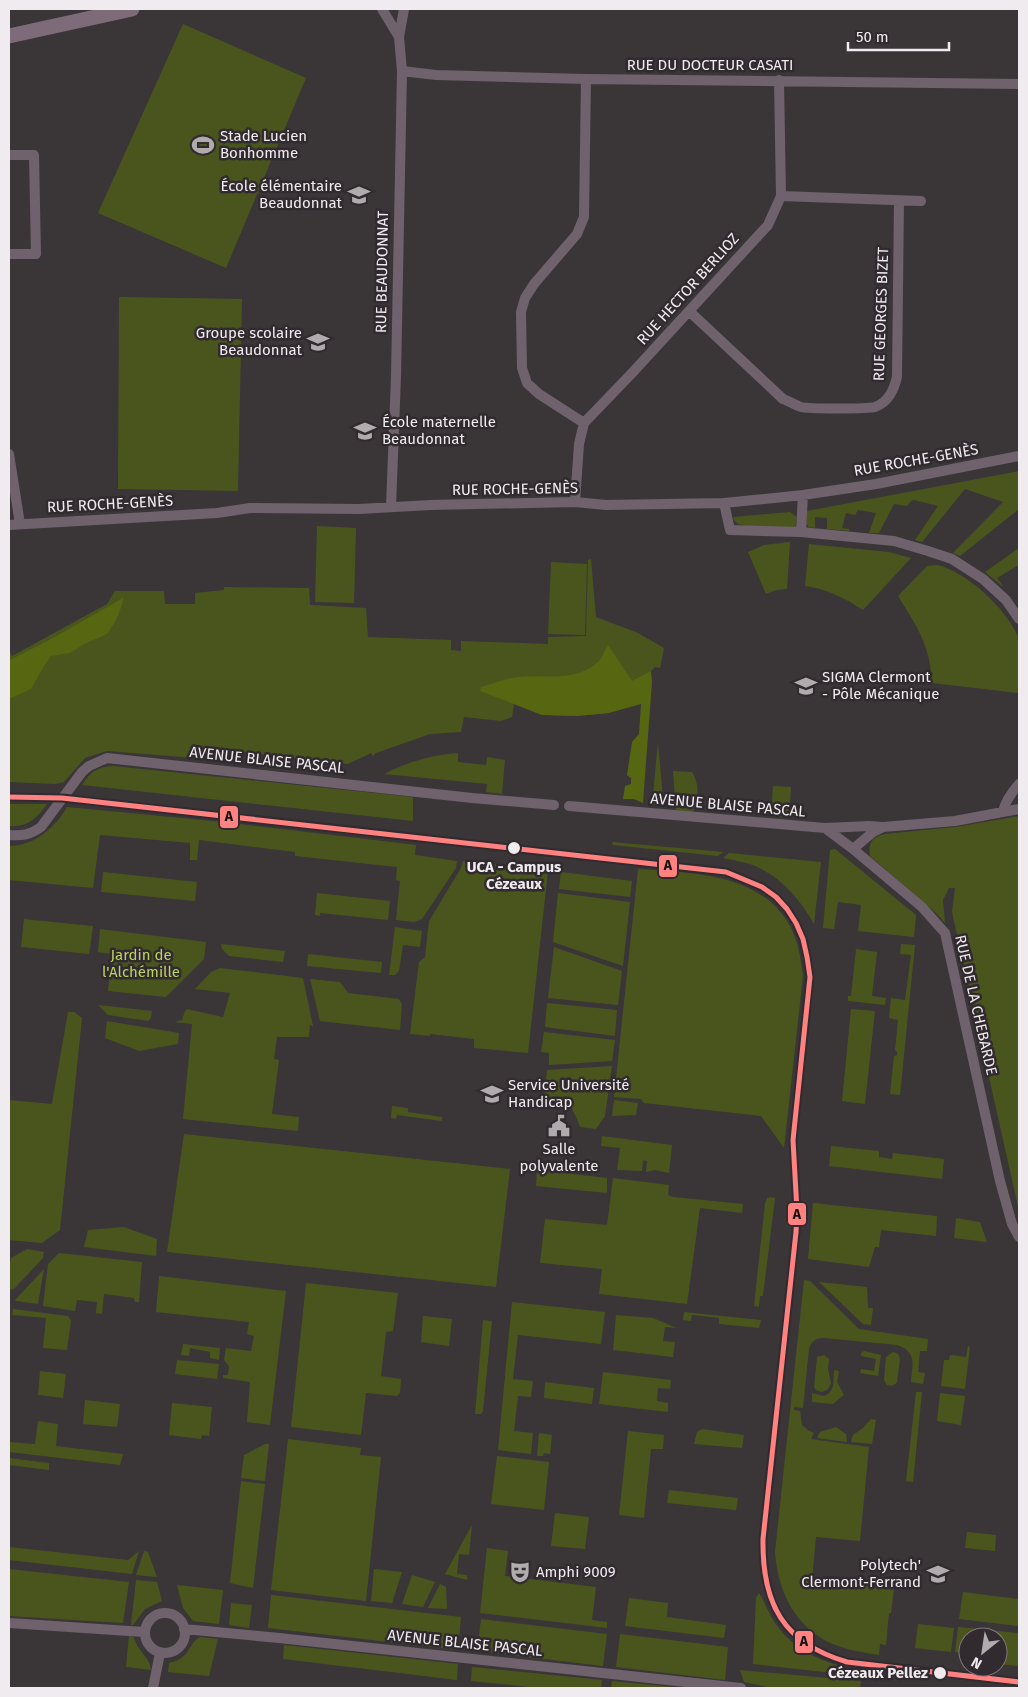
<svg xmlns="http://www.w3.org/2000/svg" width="1028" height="1697" font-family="'Fira Sans',sans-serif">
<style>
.green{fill:#4a551e}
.forest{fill:#576610}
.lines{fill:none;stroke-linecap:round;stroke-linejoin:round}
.minor{stroke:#70626d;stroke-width:10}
.secondary{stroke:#7d6b79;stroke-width:15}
.tram-1-casing{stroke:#312a2f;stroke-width:9}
.tram-1{stroke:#ff8280;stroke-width:5}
.stop-dot{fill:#f0ebee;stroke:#312a2f;stroke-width:2}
.labels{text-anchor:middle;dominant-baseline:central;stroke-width:5;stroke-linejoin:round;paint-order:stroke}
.street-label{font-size:15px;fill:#f0ebee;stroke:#312a2f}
.poi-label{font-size:15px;fill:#f0ebee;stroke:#312a2f;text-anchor:start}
.stop-label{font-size:15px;font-weight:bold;fill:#f0ebee;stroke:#312a2f}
.park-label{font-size:15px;fill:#bad45f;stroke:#312a2f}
.line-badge{stroke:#312a2f;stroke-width:2}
.pale-badge-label{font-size:14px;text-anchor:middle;font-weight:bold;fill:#111}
</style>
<rect width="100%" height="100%" fill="#3a3638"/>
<path class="green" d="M183 24 306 78 226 268 98 213Z
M119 297 242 299 238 491 118 489Z
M1019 471V509L960 556 953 553 1003 502 965 489 922 542 915 540 938 506 914 500 911 501 907 506 894 504 879 533H869L876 513 858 510 855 515 846 513 842 528 849 529V531L827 529V518L815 517V528L809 527 806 524 807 511Z
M790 512 797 517 795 530 746 526 738 524 733 519 734 517Z
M317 526 356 528 354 603 315 602Z
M790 542 787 589 776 590 766 594 748 552 764 545Z
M809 544 889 552 911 558 863 610C844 598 828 589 805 586Z
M1019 548V565L997 578 1003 586H1002L985 572Z
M591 559 596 617 638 633 664 648 660 668 655 667 609 713 577 716 542 715 514 704 512 717 501 721 464 717 461 732 430 734 376 753 373 756 371 753 348 764 217 749 219 760 107 751 85 758 64 782 55 784 9 782V651L12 656 107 604 115 591H164L165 604H195V593L224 590V587L309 588 310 605 366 608 368 637 451 640V650L461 651V641L548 644V637L586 636 588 560Z
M551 562 587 564 585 635 548 634Z
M938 565C968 573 1008 610 1019 639 1022 649 1019 681 1019 693L932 683C930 644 917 627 898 596L927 566Z
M658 742 663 798 660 804 652 805Z
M458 753V762L486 765 487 757 505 760 502 794 486 792 487 784 384 774C408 762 431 755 458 753Z
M113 766 413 797V821L82 785C90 772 98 767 113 766Z
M673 771 692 772C700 784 699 801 692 813L676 811Z
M773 786 791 787 789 817 771 816Z
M9 804H47C37 818 27 828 9 826Z
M67 807 223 822 416 845 415 855 457 861 456 868 422 919 414 922 396 920 400 881 396 880 397 867 295 856V852L199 840 197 860H190V843L100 835 93 888 9 880V846C34 846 55 828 67 807Z
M1019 816V1211L952 912 955 888H949L943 900 945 923 937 914 870 856C868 843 872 837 885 834L955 827Z
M612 842 723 852 718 856 613 845Z
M835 849 916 915 914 937 858 931 861 905 838 902 834 929 823 928 830 850Z
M729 853 821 862 814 924C800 899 780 876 753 865 744 862 733 860 723 858Z
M463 861 548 871 528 1053 474 1048V1039L430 1034V1036L410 1034 419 962 425 957 429 921 461 868Z
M638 869C694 873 766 873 793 932 799 946 801 961 803 976L784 1148 761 1116 644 1103 641 1099 614 1097Z
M103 872 197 882 195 901 101 892Z
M561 872 632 881 630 897 559 889Z
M317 893 390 901 388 920 320 913V916L315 915Z
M558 893 630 902 623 966 553 942Z
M24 919 93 926 89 954 21 947Z
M395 927 422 931 420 947 403 945 399 971 395 975H389Z
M100 929 206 942 204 959 166 997 108 991 112 954 98 952Z
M221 944 285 951 283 962 229 956 222 949Z
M901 944 915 945 900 1095 890 1094 894 1056 897 1055V1052L895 1050 898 1020 889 1018 891 998 905 1000 911 955 900 954Z
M554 947 622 971 618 1005 548 998Z
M856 949 877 952 872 996 886 998 885 1005 848 1001V996H851Z
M308 954 382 962 381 973 307 966Z
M220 968 303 978 313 1026 310 1025 309 1037H277L274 1059 279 1060 272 1114 299 1117 298 1131 183 1119 192 1024 175 1022 182 1020 185 1011 187 1009 223 1017 230 993 195 989 211 972Z
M310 979 340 982 348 993 399 999 402 1004 400 1030 320 1021Z
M547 1003 617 1010 615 1036 545 1027Z
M98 1005 152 1011 151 1018 148 1021 108 1015Z
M851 1009 875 1011 865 1104 842 1101Z
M68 1012H74L82 1018 60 1230 42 1243 9 1240V1100L52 1104Z
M107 1021 179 1033 178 1044 139 1051 105 1038Z
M544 1032 615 1040 612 1061 549 1065V1053L541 1052Z
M612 1066 605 1116 596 1129 580 1127C577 1118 570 1101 560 1097 555 1095 549 1098 544 1100L547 1070Z
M614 1100 638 1103 636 1115 612 1116Z
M392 1106 408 1108V1112L442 1117V1121L397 1115 396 1119 391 1118Z
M184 1134 510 1169 496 1287 167 1252Z
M602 1136 672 1145 669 1173 655 1170 646 1172 647 1161 643 1160 642 1171 617 1170 620 1148 601 1146Z
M831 1146 879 1151V1157L892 1159 893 1153 944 1159 942 1179 829 1166Z
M537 1170 607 1178V1193L536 1186Z
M613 1178 669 1185 668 1195 673 1197 743 1204 742 1213 700 1208 687 1304 599 1294 602 1269 540 1263 545 1219 607 1225Z
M771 1197 775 1198 763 1296H760L759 1307 754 1306 765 1204 767 1198Z
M813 1203 937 1216 936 1236 881 1230 879 1247H875L869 1267 808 1259Z
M956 1218 980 1222 987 1242 954 1238Z
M124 1227 157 1239 156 1256 84 1247 88 1230Z
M27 1249 44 1252 43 1258 14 1289 9 1290V1268L11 1258Z
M59 1253 142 1262 139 1302H135L134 1298 104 1294 102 1314 96 1313 97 1302 77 1300 75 1311 43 1306 48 1264Z
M44 1269 38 1304 16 1301 15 1300Z
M159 1276 286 1291 270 1425 247 1422 250 1382 223 1378V1375H228L229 1366 224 1360 226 1348 251 1351 254 1336 247 1334 249 1322 156 1312Z
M804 1280 810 1281 859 1329 928 1339 927 1351H920L918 1372 925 1373 923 1384 911 1382C912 1365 918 1352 897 1345L824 1338C816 1338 811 1341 809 1349L803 1408 794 1407V1410L800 1411 802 1425 809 1431 814 1433 811 1439 869 1447 860 1541 816 1537 812 1580 894 1589 891 1613H889L886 1645 880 1644 879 1655C866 1653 853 1651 841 1647 799 1634 778 1595 775 1552Z
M819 1282 867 1287 868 1308H873L871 1325 863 1324Z
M306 1283 398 1293 393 1331 386 1332 381 1376 401 1379 400 1393 397 1396 366 1393 361 1435 291 1427Z
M512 1302 605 1312 601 1344 518 1335 513 1379 533 1381 531 1397 518 1396 514 1431 533 1433 531 1454 498 1450Z
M13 1309 68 1316 71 1321 67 1350 43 1348 46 1318 12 1315Z
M684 1312 761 1320 759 1328 719 1324V1318L692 1315 691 1321 683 1320Z
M616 1315 653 1318 677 1328 665 1327 663 1341 675 1342 673 1357 613 1350Z
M423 1316 452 1319 449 1346 421 1342Z
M483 1320 492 1321 483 1411 481 1414H475Z
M183 1344 220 1348 219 1360 210 1358V1352L190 1348 189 1356 181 1355Z
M968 1346 970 1347 965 1389 941 1386 944 1360H949L950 1355 966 1357Z
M864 1351 881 1355 878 1376 860 1373 861 1369 874 1371 876 1359 861 1356V1353Z
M893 1352 898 1354 900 1359 897 1382C894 1386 892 1386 887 1385L884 1380 886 1357Z
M824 1355 829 1359 828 1369 831 1383 828 1389 822 1392 816 1390 814 1387 817 1357Z
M177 1360 219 1364 217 1379 175 1374Z
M834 1370 839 1371 837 1382 844 1395 833 1404 812 1402V1393L824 1396C836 1391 833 1381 834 1370Z
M40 1371 66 1374 63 1398 38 1395Z
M603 1372 671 1380 670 1389 658 1388 657 1401 668 1403V1412L599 1404Z
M545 1382 594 1388 592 1404 544 1398Z
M916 1392H922L913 1482 906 1481Z
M940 1393 965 1396 961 1425 937 1421Z
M85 1400 120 1404 117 1427 83 1424Z
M172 1403 212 1407 209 1436 202 1435 201 1439 169 1435Z
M871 1419 876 1420 872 1444 851 1442 853 1435 863 1428Z
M38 1421 58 1424 56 1446 123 1454 120 1465 9 1452V1442L35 1444Z
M836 1427 846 1434 847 1442 817 1438 820 1432Z
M702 1429 744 1435 742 1448 694 1444 697 1432Z
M628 1431 664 1435 663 1449H651L644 1518 619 1515Z
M539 1433 552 1435 550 1454 544 1453 543 1456H537Z
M288 1439 361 1448 360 1455 381 1457 366 1601 271 1590Z
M265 1444H269L265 1481 241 1478 244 1455Z
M497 1456 549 1462 544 1510 491 1504Z
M9 1458 49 1463V1470L9 1465Z
M241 1481 265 1484 253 1588 230 1583Z
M669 1490 738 1498 736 1510 667 1503Z
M555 1513 589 1517 585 1549 551 1546Z
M472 1525 469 1555 459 1554 457 1574 467 1575V1580L445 1574Z
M967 1532 996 1535 995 1551 965 1548Z
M9 1547 128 1560 139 1551 132 1574 9 1560Z
M487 1548 508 1551 505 1576 596 1587 592 1620 607 1622V1628L480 1613Z
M144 1551 148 1552 157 1577 136 1575Z
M9 1569 129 1582 123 1623 9 1616Z
M374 1569 402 1572 392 1603 371 1601Z
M412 1575 435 1582 423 1607 402 1604Z
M136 1580 157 1582 162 1601 145 1609 133 1625H131Z
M440 1584 446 1587 447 1609 428 1608Z
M177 1585 223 1590 219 1624 193 1621 183 1608Z
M963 1592 1019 1599V1626L959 1619Z
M759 1593C765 1603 769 1614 775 1623 798 1657 838 1668 876 1673V1678L753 1664 756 1598Z
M271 1595 461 1617 458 1650 268 1628Z
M629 1598 668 1603 667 1617 726 1625 724 1638 625 1626Z
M231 1603 252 1605 249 1628 229 1625Z
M481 1619 607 1634 603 1666 477 1651Z
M918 1624 954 1628 951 1652 915 1648Z
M958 1627 1019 1633 1018 1666 998 1664V1637H968V1654L955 1652Z
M620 1634 728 1647 725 1680 616 1667Z
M129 1636 134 1637C137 1652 150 1656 151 1670L126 1667Z
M200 1637 218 1639 209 1676 168 1672 169 1663C192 1658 187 1644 200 1637Z
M284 1645 458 1664 457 1680 283 1659Z
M472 1667 602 1680 601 1688H539L471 1681Z
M740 1670 861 1681 860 1688H772L744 1682Z
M612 1681 683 1688H611Z"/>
<path class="forest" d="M123 598 122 605 116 620 107 634 84 644 70 653 51 656 44 666 31 689 9 699V658L10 660 53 638Z
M608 645 632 681 651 671 652 682 643 803 634 799H623L625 786 631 784V778L627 775 632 742 639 734 641 704 609 713 577 716 542 715 480 691 481 687C493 684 506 678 518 677 546 674 574 683 598 662 602 658 605 650 608 645Z"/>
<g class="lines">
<path class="minor" d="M382 9 399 37 404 9
M402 71 436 75 586 79 1019 84
M9 155H34L36 254H9
M781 196 921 201
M689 311 783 399C789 401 795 405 801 407 809 409 867 409 875 407 889 402 894 389 897 377L899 201
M584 423 539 394 527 383 522 368 521 312 525 298 534 284 577 234 584 217 586 79
M9 454 20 524
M575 502 579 444 584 423 633 372 768 225 781 196 779 80
M724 503 730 530 801 532 894 541 928 551 952 559 983 579 1006 600 1019 619
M391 507 396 376 402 71 399 37
M9 525 217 513 250 508 359 509 430 505 575 502 606 505 724 503 803 495 876 484 1019 456
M801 532 803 495
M569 806 825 828 869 826 883 827 955 821 1019 809
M1003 812C1005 801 1012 792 1019 784
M825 828 853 849 922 907 945 933 1000 1181 1012 1224 1019 1237
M9 835C22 836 30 835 41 827L82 772 89 766 107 758 472 798 554 805
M853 849 873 832 883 827
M145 1633a20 20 0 1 1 40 0a20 20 0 1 1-40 0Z
M9 1623 144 1632
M184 1629 279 1638 741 1688
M153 1688 160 1653"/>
<path class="secondary" d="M9 36 132 9"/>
<g class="tram-1-casing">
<path id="tram-1" d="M9 797 62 798 726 872 762 887 776 897 787 909 796 923 803 939 807 957 810 977 793 1140 797 1211 796 1232 763 1539C762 1604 783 1643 847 1662L1019 1682"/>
</g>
<use href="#tram-1" class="tram-1"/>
</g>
<defs>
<g id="stadium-bare" transform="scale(1.725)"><path d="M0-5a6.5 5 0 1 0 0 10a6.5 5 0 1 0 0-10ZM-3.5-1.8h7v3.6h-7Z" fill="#b0acae" stroke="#312a2f" stroke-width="2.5" paint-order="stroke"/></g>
<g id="school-bare" transform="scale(1.725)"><path d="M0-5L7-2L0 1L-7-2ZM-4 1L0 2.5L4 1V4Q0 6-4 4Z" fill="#b0acae" stroke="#312a2f" stroke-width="2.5" paint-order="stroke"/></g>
<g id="university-bare" transform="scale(1.725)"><path d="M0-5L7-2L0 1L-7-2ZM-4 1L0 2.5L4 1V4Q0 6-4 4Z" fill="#b0acae" stroke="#312a2f" stroke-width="2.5" paint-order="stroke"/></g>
<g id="civic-bare" transform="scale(1.725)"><path d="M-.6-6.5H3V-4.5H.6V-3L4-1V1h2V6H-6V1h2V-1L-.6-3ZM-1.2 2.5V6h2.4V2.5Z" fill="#b0acae" stroke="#312a2f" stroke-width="2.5" paint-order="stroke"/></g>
<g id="theatre-bare" transform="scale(1.725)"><path d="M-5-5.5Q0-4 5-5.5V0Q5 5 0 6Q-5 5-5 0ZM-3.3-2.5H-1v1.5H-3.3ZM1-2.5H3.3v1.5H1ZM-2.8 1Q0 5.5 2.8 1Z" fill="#b0acae" stroke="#312a2f" stroke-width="2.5" paint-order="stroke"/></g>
</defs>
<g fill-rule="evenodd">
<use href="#stadium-bare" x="203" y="145"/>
<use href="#school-bare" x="359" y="195"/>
<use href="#school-bare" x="318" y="342"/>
<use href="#school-bare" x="365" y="431"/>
<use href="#university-bare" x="806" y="686"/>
<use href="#university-bare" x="492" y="1094"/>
<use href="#civic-bare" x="559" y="1126"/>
<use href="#theatre-bare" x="520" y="1572"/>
<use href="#university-bare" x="938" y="1574"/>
</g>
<g class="stop-dot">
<circle cx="514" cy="848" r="7"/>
<circle cx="940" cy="1673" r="7"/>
</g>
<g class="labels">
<g class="street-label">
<text x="710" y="65">RUE DU DOCTEUR CASATI</text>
<text transform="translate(382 272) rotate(-89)">RUE BEAUDONNAT</text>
<text transform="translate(688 289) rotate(-48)">RUE HECTOR BERLIOZ</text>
<text transform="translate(881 314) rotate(-88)">RUE GEORGES BIZET</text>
<text transform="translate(916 460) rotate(-10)">RUE ROCHE-GENÈS</text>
<text transform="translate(515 489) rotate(-1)">RUE ROCHE-GENÈS</text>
<text transform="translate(110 504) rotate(-3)">RUE ROCHE-GENÈS</text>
<text transform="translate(267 760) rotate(6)">AVENUE BLAISE PASCAL</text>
<text transform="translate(728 805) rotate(5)">AVENUE BLAISE PASCAL</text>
<text transform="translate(976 1005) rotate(77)">RUE DE LA CHEBARDE</text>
<text transform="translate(465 1643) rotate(6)">AVENUE BLAISE PASCAL</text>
</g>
<g class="poi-label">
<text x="220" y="136">Stade Lucien<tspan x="220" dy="17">Bonhomme</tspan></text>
<text x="342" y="186" text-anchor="end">École élémentaire<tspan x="342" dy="17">Beaudonnat</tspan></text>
<text x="302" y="333" text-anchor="end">Groupe scolaire<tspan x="302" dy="17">Beaudonnat</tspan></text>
<text x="382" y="422">École maternelle<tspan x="382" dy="17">Beaudonnat</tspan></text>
<text x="822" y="677">SIGMA Clermont<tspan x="822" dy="17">- Pôle Mécanique</tspan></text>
<text x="508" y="1085">Service Université<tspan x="508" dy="17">Handicap</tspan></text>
<text x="559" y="1149" text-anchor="middle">Salle<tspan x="559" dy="17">polyvalente</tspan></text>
<text x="921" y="1565" text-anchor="end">Polytech'<tspan x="921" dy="17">Clermont-Ferrand</tspan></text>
<text x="536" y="1572">Amphi 9009</text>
</g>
<g class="stop-label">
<text x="514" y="867">UCA - Campus<tspan x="514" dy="17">Cézeaux</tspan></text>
<text x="928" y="1673" text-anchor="end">Cézeaux Pellez</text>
</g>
<g class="park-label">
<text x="141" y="955">Jardin de<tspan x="141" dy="17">l'Alchémille</tspan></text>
</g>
</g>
<g class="line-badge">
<rect x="219" y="805" width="20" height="24" rx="5" fill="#ff8280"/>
<rect x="658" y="854" width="20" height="24" rx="5" fill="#ff8280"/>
<rect x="787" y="1202" width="20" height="24" rx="5" fill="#ff8280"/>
<rect x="794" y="1630" width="20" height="24" rx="5" fill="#ff8280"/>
</g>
<g class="pale-badge-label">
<text x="229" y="821">A</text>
<text x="668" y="870">A</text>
<text x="797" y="1219">A</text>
<text x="804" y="1646">A</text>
</g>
<rect width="1028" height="1697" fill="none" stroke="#f0ebee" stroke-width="20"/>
<g transform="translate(983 1652) rotate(210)"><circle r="24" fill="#312a2f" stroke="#7d777b"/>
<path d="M0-4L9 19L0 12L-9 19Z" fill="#b0acae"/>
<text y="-8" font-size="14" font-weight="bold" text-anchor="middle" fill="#f0ebee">N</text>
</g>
<path d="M848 42v8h101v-8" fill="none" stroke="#f0ebee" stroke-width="2.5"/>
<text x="856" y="42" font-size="15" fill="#f0ebee" stroke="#312a2f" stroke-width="4" paint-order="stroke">50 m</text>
</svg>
